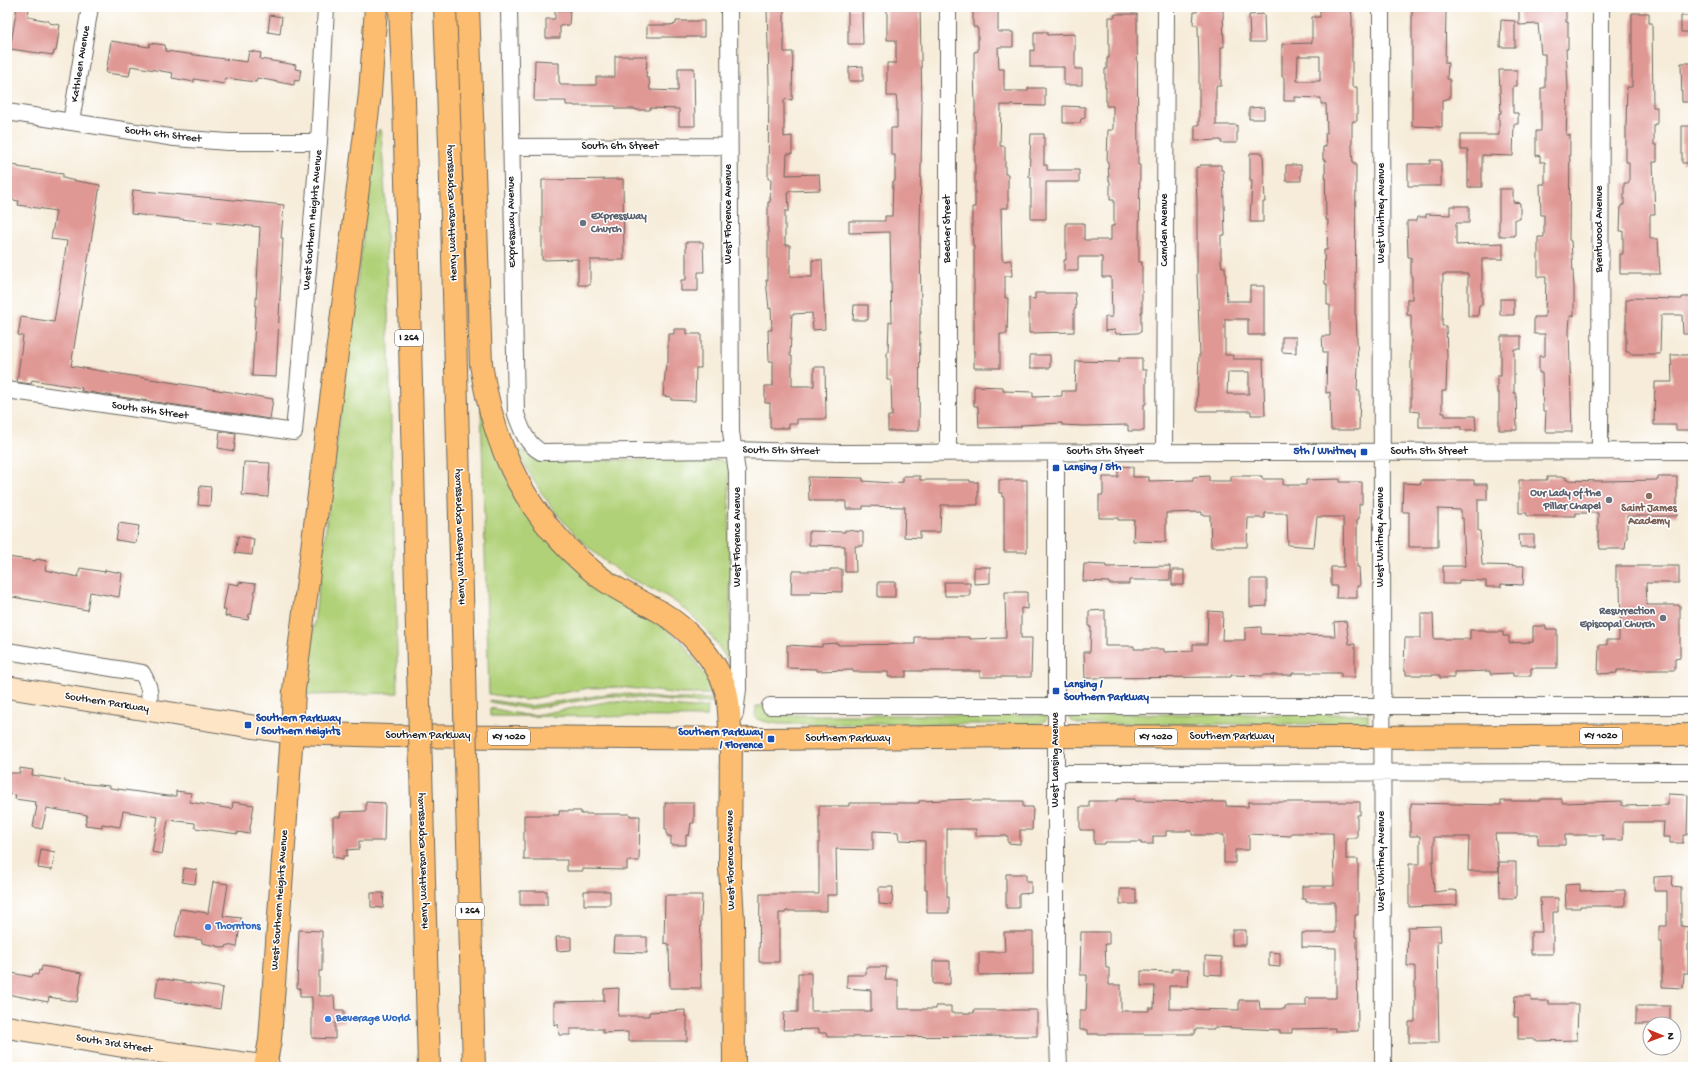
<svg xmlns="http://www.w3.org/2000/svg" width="1700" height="1074" font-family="'Gochi Hand',sans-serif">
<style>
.green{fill:#b1d178;stroke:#66764a}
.building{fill:#e09894;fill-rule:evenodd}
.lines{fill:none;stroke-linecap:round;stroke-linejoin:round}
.street-casing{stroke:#68655e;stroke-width:18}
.secondary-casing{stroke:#68655e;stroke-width:24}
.primary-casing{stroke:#68655e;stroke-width:24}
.highway-casing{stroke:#68655e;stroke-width:24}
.street{stroke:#fff;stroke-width:16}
.secondary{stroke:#fee5c5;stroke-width:22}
.primary{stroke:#fcbd6f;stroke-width:22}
.highway{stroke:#fcbd6f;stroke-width:22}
.highway-bridge-casing{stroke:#68655e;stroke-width:24;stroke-linecap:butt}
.highway-bridge{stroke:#fcbd6f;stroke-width:22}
.worship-dot{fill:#6b7280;stroke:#fff;stroke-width:1.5}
.transit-dot{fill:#1a4fb4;stroke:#fff;stroke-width:1.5}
.education-dot{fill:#8d6e63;stroke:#fff;stroke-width:1.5}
.shop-dot{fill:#3f7fe0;stroke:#fff;stroke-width:1.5}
.labels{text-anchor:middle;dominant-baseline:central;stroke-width:3;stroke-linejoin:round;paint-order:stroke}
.shield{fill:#fff;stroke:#606060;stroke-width:1}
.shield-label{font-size:10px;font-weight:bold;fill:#1c1c1c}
.street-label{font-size:11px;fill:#1c1c1c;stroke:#fff}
.worship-label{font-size:11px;font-weight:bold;fill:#5b616d;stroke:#fff;text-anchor:end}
.transit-label{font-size:11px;font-weight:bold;fill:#164399;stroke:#fff;text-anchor:start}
.education-label{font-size:11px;font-weight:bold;fill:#785e54;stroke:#fff}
.shop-label{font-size:11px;font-weight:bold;fill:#366cbe;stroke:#fff;text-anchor:start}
</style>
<rect width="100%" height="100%" fill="#fff"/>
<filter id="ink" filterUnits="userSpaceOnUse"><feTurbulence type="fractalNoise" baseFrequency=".025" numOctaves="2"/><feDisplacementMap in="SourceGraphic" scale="8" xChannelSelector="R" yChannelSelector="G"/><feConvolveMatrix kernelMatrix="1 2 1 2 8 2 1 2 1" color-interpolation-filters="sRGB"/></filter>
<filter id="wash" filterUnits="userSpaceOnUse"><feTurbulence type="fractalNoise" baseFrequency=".012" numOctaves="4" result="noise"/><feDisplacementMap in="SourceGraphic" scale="16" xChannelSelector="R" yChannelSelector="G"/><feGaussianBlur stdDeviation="0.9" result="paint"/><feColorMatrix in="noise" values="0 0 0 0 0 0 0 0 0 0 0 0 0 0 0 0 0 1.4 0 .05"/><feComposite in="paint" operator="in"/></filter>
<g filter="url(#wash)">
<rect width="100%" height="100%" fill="#f6ecd9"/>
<path class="green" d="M379 129 381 132 385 194 398 693 305 695 375 140Z
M481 408 506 477 651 616 684 644 707 679 711 694H681L620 687 589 688 525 700 489 694Z
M516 448 540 460H719L725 462 729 467 731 667C715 637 695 614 666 596 651 588 634 582 620 572 574 541 540 498 516 448Z
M608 694H627L666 699H713V702L697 703 609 696 529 709 490 702V700L529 706Z
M611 701 693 708 708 707 707 717 490 716V708L525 715H535Z
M756 706H767L768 715H1048C1047 723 1041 722 1035 724H779L762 721 755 718Z
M1070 714H1368V724H1077L1069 719 1068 715Z"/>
<g id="blocks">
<path class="building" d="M17 7H29L28 17 49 21V23L60 25 56 51H54L53 55 10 49Z
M767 7H784V52H793L792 100 785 99 784 101V137L792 136V154H787L786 175 819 174 820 190 788 191 789 211H785V245H790V277H812V260H822L825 329 813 330 812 313 792 314 790 356H792V386H814V367H825L826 419H797V424H789V428H770V403H765V386H773V361H769L768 330H772L771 308 769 309 766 280H768V202H770L771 179H768L769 82Z
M887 7H920L922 106 920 230 921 313H920L919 431H888V416H892L891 380H887V352H888L889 322H892L890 232 849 233V221H885V216H892L893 181H895V155H891V128H897V102L896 96H887V63H896V40H887Z
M973 7H998V32H1013V47H998L999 69H1004V91H1028V88H1045V106L1001 105 1000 146H1005V174H1008V208H1001L1002 257 1003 261 1011 260 1012 276H1005V298H1008L1007 334H1000V368H974V246H973L972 225V207H975V103L974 72V52L978 51V29H977V27H973Z
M1198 7H1220V10H1223L1224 47H1221V86H1216V125H1237V143H1221V140L1195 141V125H1199V65L1198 27 1197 25H1193L1194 12H1197Z
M1320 7H1351L1352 18V87H1357V121H1353L1352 123V147L1353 164H1356L1355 315H1356L1358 366 1357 391H1360L1359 430H1331L1330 392 1326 393 1327 352H1323L1322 336H1330V305H1327V284H1325L1324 250H1327L1328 220H1326L1325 160H1323V147H1326L1325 133H1327L1326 104H1321V98L1295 97V101H1284V77H1282V44L1312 43V17H1320ZM1298 56H1320V81H1297Z
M1412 7H1438V11H1446L1445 63H1448L1447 79H1450V98L1442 100V127L1412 126Z
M1545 7H1566V22H1568V49H1566L1568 88 1566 135H1570L1569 240 1571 241 1574 287V316H1570L1569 331 1572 432H1545L1546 411H1543L1542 373H1539V356H1545V334H1534V317H1545L1546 277H1538V237H1544V215H1541L1540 184H1545V162H1540V155L1536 156V131H1541V88H1545V54H1541L1538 24 1519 25V10H1545Z
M848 9H862L863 44H848Z
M555 10H570L569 25 560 26V38H546V19H555Z
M1632 13H1649V23H1652L1653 107H1657V124H1654V145H1657V162H1653L1655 215H1650V239H1658L1660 274H1620V254H1623V231H1620L1621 205H1624V183H1629V162H1626V126L1627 87H1632Z
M1115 14H1137L1138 165H1140L1139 242V262H1142V312H1141V332L1137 333 1116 334 1115 330 1105 331V317H1112L1111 277H1102V257H1078V271H1064V260H1066V223H1084V240H1111V226H1114V200H1110V181H1109L1108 162H1107L1108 130H1113V106H1106V87H1105V69H1107V58H1109V17H1115Z
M1264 14 1265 42H1250L1249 15Z
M270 15 282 17 280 34 268 32Z
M1681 16H1693V32H1681Z
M1501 20 1515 21V47H1500Z
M676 21H704V37H647V25H669L676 24Z
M1034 32H1047V35L1075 34V69H1082V85H1064V67H1030V50L1034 51Z
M111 41 149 47 150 43 165 45 166 51 247 62 249 51 261 53 260 59 296 65 295 69 301 70 299 81 294 80V85L257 78 256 82 225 78 224 84 194 79V82L172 78 173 73 131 66 129 76 106 73Z
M615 56H647L646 78H649L650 90 678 91V68H694L695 126H679V109L650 108V110H636V109H616V106H574V105H566V101H534L535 60 552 61V63H559V82H560V85H596V77H615Z
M1681 63H1693V102H1682Z
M863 66V81H849V67Z
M1499 70H1517V86H1513V113H1518V124H1514L1513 156 1482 155V187H1468V150H1461V135H1499V113H1501Z
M1063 106 1085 107V118L1081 119 1080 123H1063Z
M1264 107V119H1249V108Z
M1682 126H1693V163H1682Z
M1031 134H1044V165H1047V170H1079V182H1046V219H1031V177H1029Z
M1250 153H1263L1265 202H1263V222H1250L1252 181H1250Z
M1430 160H1441V186H1408V164H1430Z
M7 164 18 166V167L63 174V178L71 180 100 185 71 366 273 399 270 419 81 391 82 388 32 380 31 384 17 382 23 336 18 335 21 317 54 322 67 241 51 239 56 211 18 205 19 201 7 199Z
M1200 165H1221V170H1223L1225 235H1221V260L1222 267H1225L1227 301H1250V286H1264V335H1248V319H1225V355H1233V359H1263L1265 415H1251V411H1197L1199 355H1200L1197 276V199L1196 180V167H1200ZM1228 372H1249V394H1227Z
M1286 165H1301V181H1286Z
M623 179 624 260H590V285H578V259L542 260V180Z
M1499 189H1513V202L1520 203V219H1515V236H1499Z
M133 190 284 205 281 238H283L276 377 252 376 260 227 131 214Z
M1450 206H1469V223H1456V245L1503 243V259H1482V305H1479L1478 316H1468V274H1443L1442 326H1446L1447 356 1446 391H1442V413H1445V416H1475L1476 430H1461V427H1419V412L1411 411V315H1407V299H1412V274H1411V257H1408L1407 221H1416L1417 217H1426V214L1450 215Z
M686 242H703L704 272H698V291H681V280H686Z
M1035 293H1075L1076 309H1074V332L1029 333V298L1035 299Z
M1682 297H1693V334H1683L1682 315H1661L1660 354H1630V352H1626V300H1630V298L1682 299Z
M1500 299H1514V315H1500Z
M854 305H868V320H853Z
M674 329H687V334H701V368H696L695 401 671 400V397L663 396 666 364 668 363V334H674Z
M1501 336H1521V349H1514V393H1516L1517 430H1499V393H1497V376H1501Z
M1282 337H1296V353L1282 352Z
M1030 355H1050V368H1030Z
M1671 355H1693V430H1676V425H1654L1655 382H1672Z
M1119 358H1142V370H1146V404H1144V431H1128V425L1083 426 1062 425V423L1021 425V427L979 428 978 406H974V386L1003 387V391L1033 392V397L1062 396V391H1075L1076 361 1119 362Z
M220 431 236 433 234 451 218 448Z
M244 462 270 463 268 497 242 495Z
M1118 466 1133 467V477H1149V481L1193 480V477L1209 476V481H1231V476H1262V479H1283V485H1306V480L1340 479V482H1362V504H1359V519H1357V567H1359L1360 586H1357V598H1336L1337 586H1331V567H1344L1343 517H1317L1314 547 1288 545 1287 513H1265V518H1248L1247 547H1211L1210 515H1202V512L1166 513V542L1133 541 1134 520H1118V518H1099V495H1103V477H1118Z
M903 476H920V480H970V482H978V505H941L940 532H920V538L904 537 905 507 863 506V509H846V501H814V500H809L808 477 863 478V481L891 483 903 482Z
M1547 477H1566V480L1600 481 1658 480V477H1677V516H1627V538H1626L1625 549H1600L1598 538V513H1576V516H1527V513H1519V480H1547Z
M999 480H1027V552H1004V497H1002V493H999Z
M1421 480H1474V484H1487V500H1478V531H1480L1482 565 1524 566 1523 585 1501 584V587H1486V581L1459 580V584H1443V566H1465L1463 518H1461V510L1438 509V547H1409V512H1402L1403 483 1421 484Z
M200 486 211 487 210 506 198 505Z
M119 523 139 526 136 543 116 540Z
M845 530 863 532V546H855L856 572H845V546L809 545V531L845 532Z
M1519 535H1534V547H1520Z
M238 536 254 539 252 555 235 553Z
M7 557 36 561V559L47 561 45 570 78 577 80 568 105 572V570L122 573 119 597 90 592 87 610 7 596Z
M1084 564 1106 565V567L1170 566V580H1129V584H1109V582L1083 581Z
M1616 566H1679V583H1646L1647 605H1680V658L1675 659V670H1617V673L1598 674 1599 645H1607V640H1619V627H1621L1620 586H1618V581H1616Z
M974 567H990V583L974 584Z
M830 569H842V592L811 591V594H791L792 571H830Z
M1172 570H1184V585H1172Z
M1250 579H1267V606L1250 607Z
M239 582 256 584 251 614H249L248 620 225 616 226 610H223L228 583 239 585Z
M878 582H895V597H878Z
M944 582H970V596H945Z
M1005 592H1027V609L1021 608V638H1032L1031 677H980V671H906V677H888V672H853V670L817 671V669L787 668V645L822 647V644L838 643V645L915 644V637H970V639L1006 638Z
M1105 610V646H1134V649H1164V652L1193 651V644H1207L1208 611 1223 612 1222 640H1245V628L1261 627V634L1335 636 1334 622 1346 621 1349 644H1355V677H1341V673H1292V675H1263V676L1231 675V677L1085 678 1084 652H1090L1091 627H1089V611Z
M1421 614H1433L1434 639H1470V630H1486V632H1503V636H1509V643L1533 642V626H1546V629H1557V668H1531V676H1513V673L1490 674V671L1454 672V678H1440V675H1406V671H1404L1405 638H1421Z
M20 768 33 770 32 775 65 780V782L110 786V788L168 796H176V791L191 793 190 802 232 809 233 802 254 805 249 834 238 832V834L195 828V823L168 820 162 854 152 852 158 817 123 811 120 827 102 824V827L85 825 87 815 47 808 42 829 33 827 37 806H35L36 802 15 799 16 795 7 794V773H20Z
M1668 794 1688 795 1687 835H1683V843H1670V837H1663L1664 822H1623V840H1603V835H1565V845H1538V834H1495L1499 871H1468L1469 837H1434V861H1432L1434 892 1451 890 1457 891V905L1409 907V864H1420V836H1410V808H1411V803L1501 805V801H1540V799H1562V803L1622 801V806L1668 805Z
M972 799 973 801H1023V807H1033L1032 830H1020V844L1008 843V836H976V829H947V897H949V913H927V889H925V841L899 840 898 832 873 831V850L836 849 837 895H827V911H786L785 913H779V962H759L760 894H819V806H849V803H919V801Z
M1117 799H1135V801L1226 802V806L1248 807V802H1360V815H1357V838H1346V859H1358V915H1355V937H1357L1358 1031H1335V1028L1292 1029V1033H1280V1030L1214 1027V1029H1195V1034H1088V1030H1080V1010H1086L1087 975H1080L1081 932H1109V944H1105L1106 968H1109V985H1121V1011H1149V1008H1154L1155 986H1141V971L1172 972V969H1189L1188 986H1169V1009L1239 1010V1000H1259L1260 1009H1285V1006H1306V998H1336V948L1302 947V933H1335V902H1306V899H1302V886H1334L1333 833H1291V836L1249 834V850H1235V863H1224V835H1192V831H1166V836H1153V844H1141V842H1105V844H1094V830H1080V807H1089V801H1117Z
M366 802 385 803 384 841H359V849L347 850V856H343V859L333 857V817H340L341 812 366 811Z
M665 803H694V823H691L689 836 686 835V845H671V836H667V829H665Z
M559 811H581V814H630V816H640L639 861H627V870L583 869V871H567V860H524V815H559Z
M41 849 55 852 52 870 38 868Z
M1499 862H1516V898H1500Z
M184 868 197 870 195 884 182 882Z
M1006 874H1026V881H1031V893L1019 894V908H1006Z
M1673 876 1672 886 1681 887V926L1688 927V973H1684L1683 988 1662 987V942H1659V926H1667V891H1654V877Z
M213 882 228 884 223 916 241 918 237 947 227 945 226 948 202 943V940L175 936 180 909 208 913Z
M1580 884V891L1625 890V906H1580V908H1566L1565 885Z
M879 887H893L892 905 879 904Z
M1120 889H1136V904H1120Z
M520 891H547V905H520Z
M584 891H610V905H584Z
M371 893H384L383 908 371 907Z
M665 895H702L700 944 701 988H670L669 944 664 943Z
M1540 898H1558V912H1553V954H1531V932H1542Z
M1440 926 1441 941 1437 942 1439 1043H1409V1022H1415V966H1407L1408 927Z
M299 930 322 931V971H319V996H334L335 1010H344V1022L335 1023V1039L312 1038V997H300V988H297Z
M1232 930H1246V945H1232Z
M1004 932H1033V974L979 975V952H1005Z
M556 937H571V950L557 951Z
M614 937H647V953L613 952Z
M1269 952 1280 953V967L1269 966Z
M1205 956 1222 957V975L1205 974Z
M933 961H950V984H933Z
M42 966 82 973 77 1002 49 997 48 1002 7 994V972L32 977 33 974 38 975 39 970 41 971Z
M866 967H887L885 980H898V1009H936V1006H951V1013H974V1010H1037V1036L827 1037 826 1033H819V1029L783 1030 784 1012H798V973H811V1011H871V990L847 988V975H866Z
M158 978 223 988 220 1009 155 998Z
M619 988 618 1016H649V1012L685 1010V1017H687V1041H628V1032L603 1033V1029H570V1035H559L558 1024 554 1025V1002L604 1001V989Z
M1515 996H1531V1001H1549V1004H1578L1577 1040 1534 1041V1039H1518V1017H1514Z
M1636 1006H1670V1024H1636Z"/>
</g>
</g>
<g filter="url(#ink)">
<use href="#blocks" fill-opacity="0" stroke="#68655e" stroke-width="1"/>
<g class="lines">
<g class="street-casing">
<path id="street" d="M509 7 516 414C522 431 526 443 541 452L734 450 840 453 1693 451
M729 7 731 432 737 472 738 689 735 714
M948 7V452
M1381 7 1383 1067
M7 112 175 138 228 142H319
M71 122 90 7
M511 147 729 146
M7 390 294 432 319 142 326 7
M1600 450 1601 7
M1164 452 1166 7
M1056 453V986L1059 1067
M7 651 142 673C150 686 151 695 148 710
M770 706H1693
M1056 773 1693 772"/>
</g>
<g class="secondary-casing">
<path id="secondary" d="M7 687 292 733
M7 1027 135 1048 269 1067"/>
</g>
<g class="primary-casing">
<path id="primary" d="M731 739 730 868 733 920 734 1067
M265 1067 270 1040 292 733 391 736 765 739 1027 736 1359 737 1693 735"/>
</g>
<g class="highway-casing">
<path id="highway" d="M400 7 404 99 418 670
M445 7 450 143 464 669
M468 7 481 364C494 451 527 518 597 575 616 590 639 600 659 611 686 627 718 660 726 691 730 706 729 723 731 739
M292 733 294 690 370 94 376 7
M422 803 429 1067
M467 803 474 1067"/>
</g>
<use href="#street" class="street"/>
<use href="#secondary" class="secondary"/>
<use href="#primary" class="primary"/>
<use href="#highway" class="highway"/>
<g class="highway-bridge-casing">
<path id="highway-bridge" d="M464 669 467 803
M418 670 422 803"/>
</g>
<use href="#highway-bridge" class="highway-bridge"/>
</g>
</g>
<g class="worship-dot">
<circle cx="583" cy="223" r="4"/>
<circle cx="1609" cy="500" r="4"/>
<circle cx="1663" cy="618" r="4"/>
</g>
<g class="transit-dot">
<rect x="1360" y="448" width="8" height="8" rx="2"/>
<rect x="1052" y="464" width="8" height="8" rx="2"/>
<rect x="1052" y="687" width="8" height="8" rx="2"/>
<rect x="244" y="721" width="8" height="8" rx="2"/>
<rect x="767" y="735" width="8" height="8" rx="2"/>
</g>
<circle class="education-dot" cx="1649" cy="496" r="4"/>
<g class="shop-dot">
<circle cx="208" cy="927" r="4"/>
<circle cx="328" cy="1019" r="4"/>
</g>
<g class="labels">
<g class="shield">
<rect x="395" y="330" width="28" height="16" rx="3"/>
<rect x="1580" y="728" width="42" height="16" rx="3"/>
<rect x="488" y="729" width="42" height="16" rx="3"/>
<rect x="1135" y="729" width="42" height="16" rx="3"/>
<rect x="456" y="903" width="28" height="16" rx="3"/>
</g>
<g class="shield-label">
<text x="409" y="338">I 264</text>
<text x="1601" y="736">KY 1020</text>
<text x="509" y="737">KY 1020</text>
<text x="1156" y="737">KY 1020</text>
<text x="470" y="911">I 264</text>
</g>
<g class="street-label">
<text transform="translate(81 64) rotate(-81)">Kathleen Avenue</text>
<text transform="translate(163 135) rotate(7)">South 6th Street</text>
<text x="620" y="147">South 6th Street</text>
<text transform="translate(452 213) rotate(-92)">Henry Watterson Expressway</text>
<text transform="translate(1382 213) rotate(-90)">West Whitney Avenue</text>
<text transform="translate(729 214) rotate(-90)">West Florence Avenue</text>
<text transform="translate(313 220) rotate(-85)">West Southern Heights Avenue</text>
<text transform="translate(512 222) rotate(-91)">Expressway Avenue</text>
<text transform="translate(948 229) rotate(-90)">Beecher Street</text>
<text transform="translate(1600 229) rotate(-90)">Brentwood Avenue</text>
<text transform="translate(1165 230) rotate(-90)">Camden Avenue</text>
<text transform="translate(150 411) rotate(8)">South 5th Street</text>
<text transform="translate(781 451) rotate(1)">South 5th Street</text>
<text x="1105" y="452">South 5th Street</text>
<text x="1429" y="452">South 5th Street</text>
<text transform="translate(460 537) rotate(-92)">Henry Watterson Expressway</text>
<text transform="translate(738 537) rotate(-90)">West Florence Avenue</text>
<text transform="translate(1381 537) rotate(-90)">West Whitney Avenue</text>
<text transform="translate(107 703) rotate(9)">Southern Parkway</text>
<text x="428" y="736">Southern Parkway</text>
<text x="1232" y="737">Southern Parkway</text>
<text x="848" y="739">Southern Parkway</text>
<text transform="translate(1056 760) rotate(-90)">West Lansing Avenue</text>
<text transform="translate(731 860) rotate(-91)">West Florence Avenue</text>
<text transform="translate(423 861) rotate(-92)">Henry Watterson Expressway</text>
<text transform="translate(1382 861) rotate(-90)">West Whitney Avenue</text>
<text transform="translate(280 900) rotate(-86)">West Southern Heights Avenue</text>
<text transform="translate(114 1044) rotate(9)">South 3rd Street</text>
</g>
<g class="worship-label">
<text x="591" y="217" text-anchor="start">Expressway<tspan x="591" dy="13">Church</tspan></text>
<text x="1601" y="494">Our Lady of the<tspan x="1601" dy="13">Pillar Chapel</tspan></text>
<text x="1655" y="612">Resurrection<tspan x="1655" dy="13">Episcopal Church</tspan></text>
</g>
<g class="transit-label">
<text x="1356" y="452" text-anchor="end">5th / Whitney</text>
<text x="1064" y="468">Lansing / 5th</text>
<text x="1064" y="685">Lansing /<tspan x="1064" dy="13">Southern Parkway</tspan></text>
<text x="256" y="719">Southern Parkway<tspan x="256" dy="13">/ Southern Heights</tspan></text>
<text x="763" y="733" text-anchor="end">Southern Parkway<tspan x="763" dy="13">/ Florence</tspan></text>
</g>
<g class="education-label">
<text x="1649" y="509">Saint James<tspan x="1649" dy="13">Academy</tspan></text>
</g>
<g class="shop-label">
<text x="216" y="927">Thorntons</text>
<text x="336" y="1019">Beverage World</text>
</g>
</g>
<rect width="1700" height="1074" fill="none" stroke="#fff" stroke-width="24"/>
<g transform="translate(1662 1036) rotate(91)"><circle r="19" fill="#ffffff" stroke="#a4a4a4"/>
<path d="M0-3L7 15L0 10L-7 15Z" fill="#c8321e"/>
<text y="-6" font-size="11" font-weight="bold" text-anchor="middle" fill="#1c1c1c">N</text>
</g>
</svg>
